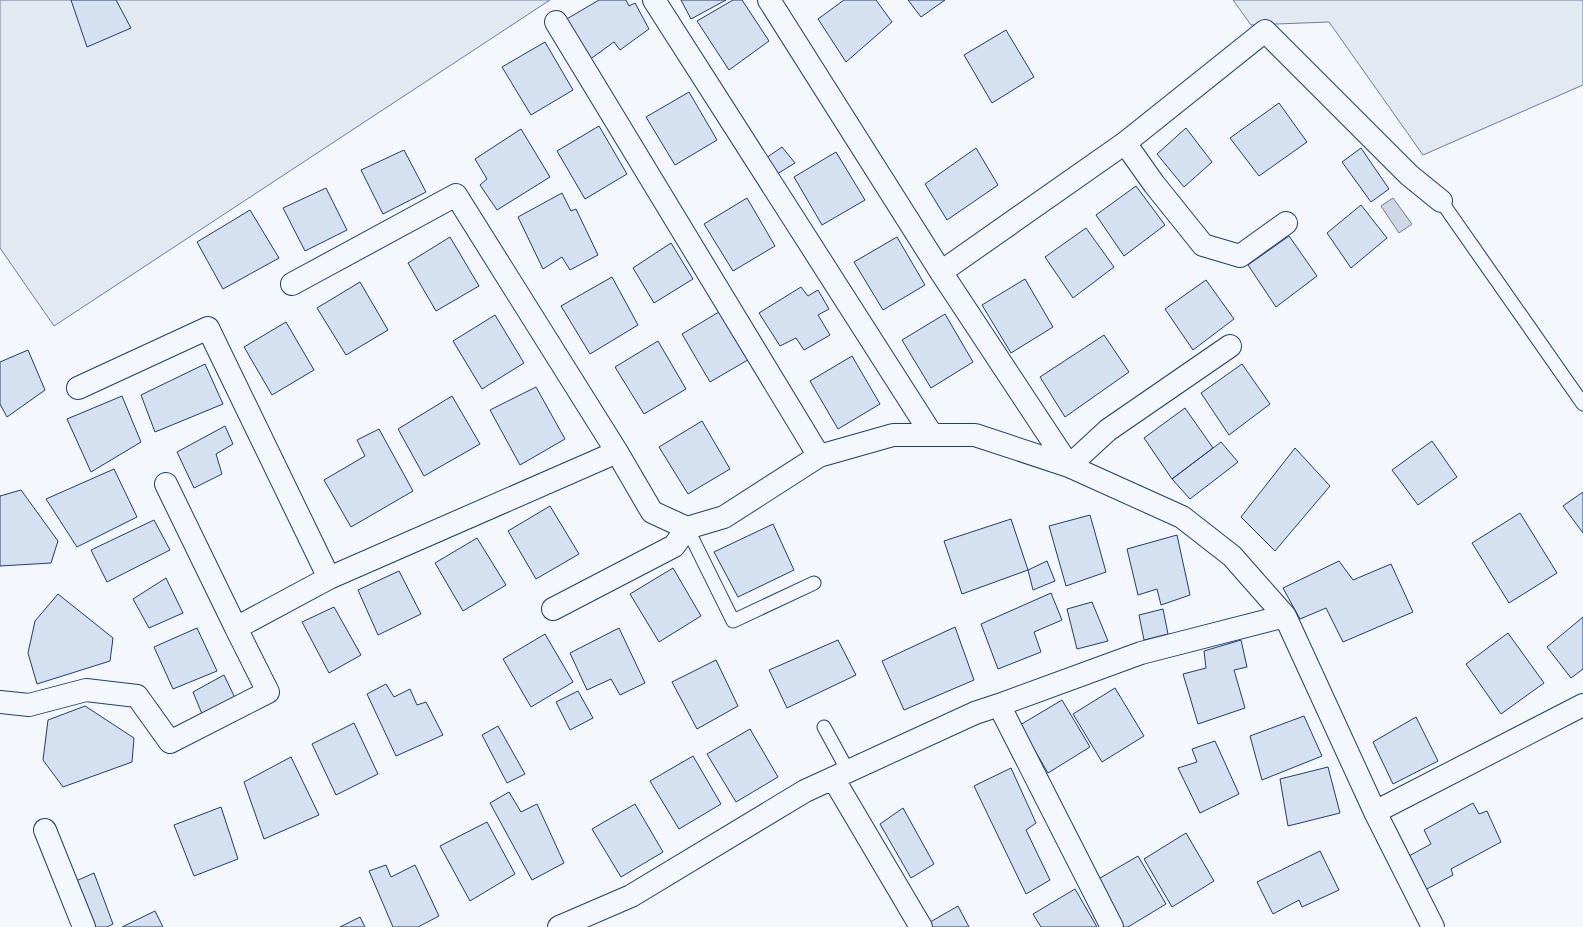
<svg xmlns="http://www.w3.org/2000/svg" width="1583" height="927" font-family="Roboto,sans-serif">
<style>
.green{fill:#e3e9f0;stroke:#687fa3}
.water{fill:#cfd7e4;stroke:#687fa3}
.building{fill:#d5e0f0;stroke:#1d3f73}
.lines{fill:none;stroke-linecap:round;stroke-linejoin:round}
.lane-casing{stroke:#1d3f73;stroke-width:15}
.street-casing{stroke:#1d3f73;stroke-width:24}
.lane{stroke:#f4f7fb;stroke-width:13}
.street{stroke:#f4f7fb;stroke-width:22}
</style>
<rect width="100%" height="100%" fill="#f4f7fb"/>
<path class="green" d="M0 0H550L54 326 0 248Z
M1233 0H1583V85L1423 155 1329 22 1251 25Z"/>
<path class="water" d="M1393 198 1412 224 1399 233 1381 206Z"/>
<path class="building" d="M71 0H116L131 28 87 47Z
M599 0H626L629 6 635 3 649 29 620 50 614 42 589 60 565 20Z
M681 0H726L691 19Z
M733 0H742L769 41 729 70 697 21Z
M844 0H876L892 22 846 62 818 19Z
M908 0H945L921 17Z
M1006 30 1034 77 992 103 964 55Z
M545 42 573 90 531 115 502 67Z
M689 92 717 140 675 165 646 117Z
M1279 103 1307 142 1259 176 1230 138Z
M599 126 627 174 585 199 557 151Z
M1186 128 1212 162 1184 187 1157 154Z
M521 129 550 177 497 210 480 185 487 179 475 159Z
M782 147 795 163 777 174 766 158Z
M976 148 998 185 947 220 925 184Z
M1361 148 1389 189 1371 202 1342 162Z
M404 150 426 192 383 214 361 170Z
M836 152 865 200 822 225 794 177Z
M1136 186 1165 225 1124 256 1096 215Z
M326 188 347 230 305 251 283 208Z
M562 193 571 211 576 209 598 255 570 270 562 257 543 269 518 217Z
M747 198 775 246 733 271 704 224Z
M1361 205 1387 238 1351 268 1327 233Z
M250 210 279 258 223 289 197 242Z
M1086 228 1114 267 1073 298 1045 257Z
M1289 236 1317 276 1276 307 1248 265Z
M450 237 479 286 436 311 408 263Z
M897 237 925 285 883 310 854 262Z
M671 243 693 279 654 303 633 268Z
M612 277 638 325 590 354 561 306Z
M1025 279 1053 327 1011 353 982 305Z
M1206 280 1234 319 1193 350 1165 309Z
M360 282 388 330 346 355 317 308Z
M801 287 808 296 818 290 829 309 818 315 830 335 804 350 796 338 780 346 759 313Z
M724 309 753 357 710 382 682 334Z
M945 314 973 362 931 388 902 340Z
M495 315 524 363 482 389 453 341Z
M286 322 314 370 272 395 244 347Z
M1104 335 1129 372 1065 417 1040 377Z
M658 341 686 389 644 414 615 367Z
M28 350 45 390 7 417 0 404V362Z
M852 356 880 404 838 429 810 381Z
M205 364 223 404 155 432 141 395Z
M1242 364 1270 404 1229 435 1201 393Z
M536 387 565 439 520 465 490 410Z
M122 396 141 442 91 472 67 419Z
M452 396 480 444 424 476 398 429Z
M1185 408 1213 448 1172 479 1144 438Z
M702 421 730 469 688 494 659 447Z
M225 426 233 444 216 454 222 474 194 488 177 452Z
M379 429 413 491 351 527 324 480 365 456 357 440Z
M1432 441 1457 477 1418 505 1392 470Z
M1221 442 1238 462 1190 499 1172 479Z
M1295 448 1330 486 1275 551 1241 517Z
M114 469 137 517 77 547 46 499Z
M21 490 58 541 51 563 0 566V496Z
M1583 492V533L1563 506Z
M550 506 579 554 536 579 508 531Z
M1520 513 1557 573 1509 603 1472 543Z
M1090 515 1106 572 1066 586 1049 526Z
M1011 519 1028 570 962 594 944 541Z
M154 520 170 550 107 582 91 550Z
M773 524 794 570 738 597 714 552Z
M1177 535 1190 595 1161 605 1157 589 1138 595 1127 549Z
M477 538 506 585 463 611 435 563Z
M1047 561 1055 581 1033 590 1028 570Z
M1339 561 1353 580 1391 564 1413 612 1343 642 1326 608 1300 619 1283 588Z
M673 568 701 616 659 642 630 594Z
M399 571 421 614 378 635 358 590Z
M166 578 183 613 149 628 133 599Z
M1051 593 1062 620 1034 632 1041 652 998 669 981 624Z
M58 594 113 638 110 661 37 684 28 653 35 621Z
M1092 602 1108 641 1077 649 1067 609Z
M334 607 361 655 329 673 302 622Z
M1163 609 1168 634 1144 640 1139 615Z
M1583 617V669L1571 678 1547 647Z
M955 627 974 680 904 710 882 661Z
M197 628 217 671 173 689 154 647Z
M619 628 645 683 620 695 611 679 587 690 570 653Z
M1508 633 1544 683 1501 714 1466 664Z
M545 634 573 682 531 707 503 659Z
M838 640 856 675 787 708 769 670Z
M1241 640 1247 667 1234 670 1245 708 1198 724 1183 674 1206 668 1204 651Z
M716 660 738 706 697 729 672 682Z
M224 675 235 698 202 714 193 692Z
M386 684 394 697 410 689 417 705 426 702 443 735 396 756 367 694Z
M1115 688 1144 736 1102 762 1073 714Z
M578 691 593 718 570 730 556 702Z
M1062 700 1090 747 1048 773 1020 725Z
M85 706 134 738 132 762 63 787 43 760 48 720Z
M1304 716 1322 756 1262 780 1250 736Z
M1416 717 1438 761 1393 784 1373 742Z
M354 723 378 774 336 795 312 744Z
M498 726 525 774 507 783 482 735Z
M750 729 778 777 736 802 707 754Z
M1215 741 1239 794 1200 813 1178 768 1197 762 1192 749Z
M693 756 721 804 679 829 650 781Z
M291 757 319 815 264 839 244 782Z
M1328 767 1340 813 1288 826 1280 779Z
M1011 768 1036 823 1026 830 1050 880 1026 894 974 786Z
M509 792 521 812 537 804 564 863 532 880 490 803Z
M1473 803 1479 814 1487 811 1501 842 1451 869 1453 875 1425 890 1407 857 1431 844 1424 830Z
M635 804 663 852 621 877 592 829Z
M221 807 238 859 194 876 174 825Z
M903 808 934 864 911 878 880 824Z
M487 822 515 874 470 901 440 846Z
M1186 833 1214 881 1172 907 1144 859Z
M1320 851 1339 890 1302 907 1299 900 1273 914 1257 882Z
M1138 856 1166 904 1128 927H1122L1095 881Z
M386 865 391 877 415 865 439 916 418 927H393L369 871Z
M94 873 113 924 107 927H94L76 881Z
M1075 889 1097 927H1041L1033 914Z
M958 906 969 927H926L925 925Z
M155 911 163 927H122Z
M360 917 365 927H340Z"/>
<g class="lines">
<g class="lane-casing">
<path id="lane" d="M1441 201 1583 404
M687 528 733 621 814 583
M824 727 848 771"/>
</g>
<g class="street-casing">
<path id="street" d="M654 0 932 435
M769 0 941 272 1069 466 1108 430 1230 346
M556 22 819 456
M1125 143 1265 31 1409 175 1441 201
M941 272 1125 143 1154 184 1203 245 1240 256 1286 223
M292 284 456 195 617 452 652 512 687 528 724 517 819 456 893 435H975L1069 466 1182 517 1232 556 1285 616
M78 388 208 328 329 578 617 452
M166 484 236 628
M553 609 674 546 687 528
M0 702 29 705 86 690 137 696 170 742 268 692 236 628 329 578
M999 705 1112 927
M833 778 921 927
M1375 812 1583 705
M45 830 84 927
M559 927 631 896 805 791 975 713 999 705 1141 653 1285 616 1375 812 1433 927"/>
</g>
<use href="#lane" class="lane"/>
<use href="#street" class="street"/>
</g>
</svg>
